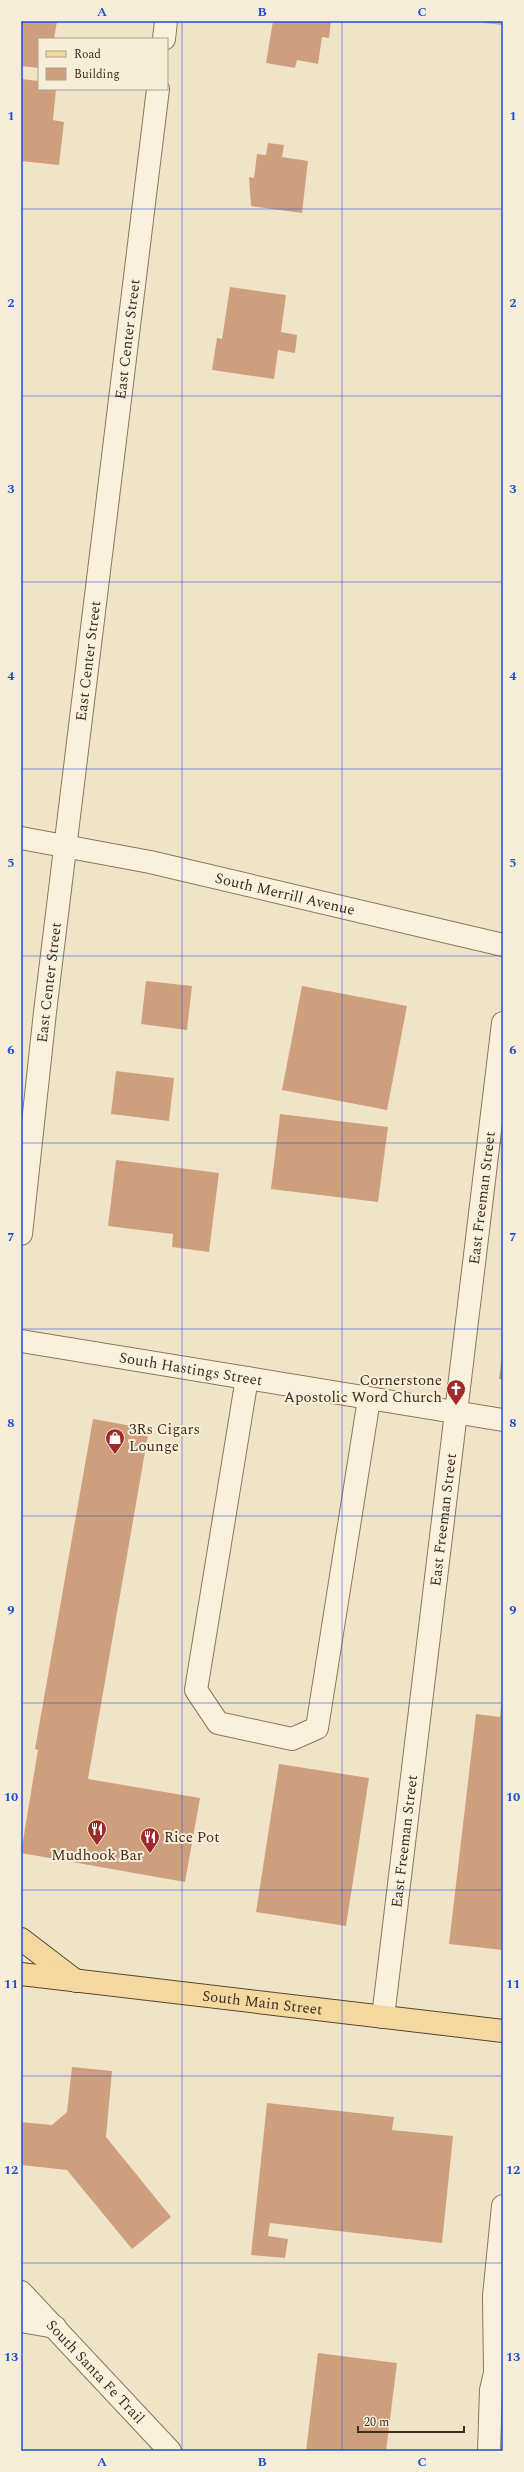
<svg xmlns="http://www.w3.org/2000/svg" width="524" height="2472" font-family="Spectral,serif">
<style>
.building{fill:#cf9f7d}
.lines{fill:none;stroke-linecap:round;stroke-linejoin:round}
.minor-casing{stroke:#8d765c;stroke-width:24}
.major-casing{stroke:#5b4430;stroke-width:24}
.minor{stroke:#faf1dc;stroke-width:22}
.major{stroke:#f3d9a0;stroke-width:22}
.grid{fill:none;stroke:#1d4ed8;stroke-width:1;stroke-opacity:0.55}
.labels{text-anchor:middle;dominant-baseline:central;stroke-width:4;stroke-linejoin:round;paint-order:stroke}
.street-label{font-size:15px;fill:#3d2e20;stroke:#f7eed8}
.poi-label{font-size:15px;fill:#3d2e20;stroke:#f7eed8;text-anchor:start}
.neatline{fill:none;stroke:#1d4ed8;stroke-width:1.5}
.grid-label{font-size:13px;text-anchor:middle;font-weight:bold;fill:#1d4ed8}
</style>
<rect width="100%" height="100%" fill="#f0e4c8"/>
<path class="building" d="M21 21H57L54 39H39V68L21 66Z
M273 21H331L329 38 322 37 318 64 297 60 295 68 266 63Z
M484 21H503V25L484 23Z
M21 79 39 81V89H56L53 120 64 122 59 165 21 161Z
M268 143 284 145 282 157 308 161 302 213 251 206 249 177 254 178 257 154 266 155Z
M230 287 286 295 281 332 297 335 295 353 278 350 274 379 212 370 217 338 222 339Z
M146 981 192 986 187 1030 141 1024Z
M302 986 407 1006 387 1110 282 1090Z
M116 1071 174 1078 169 1121 111 1114Z
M280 1114 388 1127 378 1202 271 1189Z
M116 1160 219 1173 209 1252 172 1247 173 1234 108 1226Z
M502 1355H503V1379H499Z
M93 1419 149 1429 88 1779 200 1798 185 1882 21 1853 38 1750 35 1749Z
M502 1696H503V1950L449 1944 476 1714 500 1717Z
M279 1764 369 1778 346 1926 256 1912Z
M72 2067 112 2071 106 2137 171 2217 132 2249 67 2170 21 2165V2122L52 2125 67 2112Z
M267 2103 394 2117 392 2130 453 2136 442 2243 270 2223 268 2236 288 2239 285 2258 251 2255Z
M318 2353 397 2363 386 2451H306Z"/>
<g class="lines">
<g class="minor-casing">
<g id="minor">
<path d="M164 39 166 21"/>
<path id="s1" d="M21 838 150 862 503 945"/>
<path id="s2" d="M21 1234 45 1012 158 89"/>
<path id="s3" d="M21 1341 503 1420"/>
<path d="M247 1378 196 1690 218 1723 292 1739 317 1728 369 1399"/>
<path id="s4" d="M383 2017 503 1023"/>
<path id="s5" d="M21 2292 170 2451"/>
<path d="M21 2321 55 2327"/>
<path d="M489 2451 491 2390 495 2373 494 2296 503 2206"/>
</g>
</g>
<g class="major-casing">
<g id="major">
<path d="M21 1939 76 1981"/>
<path id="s6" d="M21 1974 503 2031"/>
</g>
</g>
<use href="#minor" class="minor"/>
<use href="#major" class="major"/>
</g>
<path class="grid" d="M182 21V2451M342 21V2451M21 209H503M21 396H503M21 582H503M21 769H503M21 956H503M21 1143H503M21 1329H503M21 1516H503M21 1703H503M21 1890H503M21 2076H503M21 2263H503"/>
<defs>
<g id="church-pin" transform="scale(1)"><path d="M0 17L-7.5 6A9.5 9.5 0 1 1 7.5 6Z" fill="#9e2a2b" stroke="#f7eed8"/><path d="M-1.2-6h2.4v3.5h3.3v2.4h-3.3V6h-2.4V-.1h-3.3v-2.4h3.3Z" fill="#fff"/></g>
<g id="shop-pin" transform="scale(1)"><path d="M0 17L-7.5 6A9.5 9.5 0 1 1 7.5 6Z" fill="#9e2a2b" stroke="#f7eed8"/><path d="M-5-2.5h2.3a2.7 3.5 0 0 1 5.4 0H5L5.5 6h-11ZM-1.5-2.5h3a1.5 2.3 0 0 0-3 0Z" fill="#fff"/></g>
<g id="restaurant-pin" transform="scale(1)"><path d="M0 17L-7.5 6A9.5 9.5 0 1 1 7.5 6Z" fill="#9e2a2b" stroke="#f7eed8"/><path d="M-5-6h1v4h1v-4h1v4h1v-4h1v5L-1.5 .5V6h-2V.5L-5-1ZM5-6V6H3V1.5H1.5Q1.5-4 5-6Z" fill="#fff"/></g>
</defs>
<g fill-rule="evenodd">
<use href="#church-pin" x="456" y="1389"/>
<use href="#shop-pin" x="115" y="1438"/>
<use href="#restaurant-pin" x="97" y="1829"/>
<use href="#restaurant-pin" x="150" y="1837"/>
</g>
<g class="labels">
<g class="street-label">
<text stroke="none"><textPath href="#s2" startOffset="901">East Center Street</textPath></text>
<text stroke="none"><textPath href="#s2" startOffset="577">East Center Street</textPath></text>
<text stroke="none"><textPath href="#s1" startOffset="270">South Merrill Avenue</textPath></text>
<text stroke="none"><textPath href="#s2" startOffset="253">East Center Street</textPath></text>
<text stroke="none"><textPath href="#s4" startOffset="825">East Freeman Street</textPath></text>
<text stroke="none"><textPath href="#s3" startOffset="172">South Hastings Street</textPath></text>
<text stroke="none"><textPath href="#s4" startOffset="501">East Freeman Street</textPath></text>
<text stroke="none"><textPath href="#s4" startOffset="177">East Freeman Street</textPath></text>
<text stroke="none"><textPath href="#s6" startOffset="243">South Main Street</textPath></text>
<text stroke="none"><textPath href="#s5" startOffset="109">South Santa Fe Trail</textPath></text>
</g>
<g class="poi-label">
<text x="442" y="1380" text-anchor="end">Cornerstone<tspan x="442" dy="17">Apostolic Word Church</tspan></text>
<text x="129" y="1429">3Rs Cigars<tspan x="129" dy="17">Lounge</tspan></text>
<text x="164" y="1837">Rice Pot</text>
<text x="97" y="1855" text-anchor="middle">Mudhook Bar</text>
</g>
</g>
<rect width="524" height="2472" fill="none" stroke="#f7eed8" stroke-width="44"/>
<rect x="38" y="38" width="130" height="52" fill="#f7eed8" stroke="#ada18e"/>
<rect x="46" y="51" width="20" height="6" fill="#f3d9a0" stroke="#ada18e"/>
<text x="74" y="58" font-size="12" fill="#3d2e20">Road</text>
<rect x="46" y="68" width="20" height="12" fill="#cf9f7d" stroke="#ada18e"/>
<text x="74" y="78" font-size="12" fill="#3d2e20">Building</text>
<path d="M358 2426v6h106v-6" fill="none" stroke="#3d2e20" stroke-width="2"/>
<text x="364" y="2426" font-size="12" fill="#3d2e20" stroke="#f7eed8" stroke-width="3" paint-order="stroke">20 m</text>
<rect x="22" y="22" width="480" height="2428" class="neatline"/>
<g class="grid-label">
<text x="102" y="16">A</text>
<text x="262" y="16">B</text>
<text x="422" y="16">C</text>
<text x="11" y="120">1</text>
<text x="513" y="120">1</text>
<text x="11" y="307">2</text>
<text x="513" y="307">2</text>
<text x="11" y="493">3</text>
<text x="513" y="493">3</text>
<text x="11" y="680">4</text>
<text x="513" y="680">4</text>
<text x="11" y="867">5</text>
<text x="513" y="867">5</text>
<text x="11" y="1054">6</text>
<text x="513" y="1054">6</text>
<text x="11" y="1241">7</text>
<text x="513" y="1241">7</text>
<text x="11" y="1427">8</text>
<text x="513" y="1427">8</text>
<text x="11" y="1614">9</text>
<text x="513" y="1614">9</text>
<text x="11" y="1801">10</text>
<text x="513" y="1801">10</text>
<text x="11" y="1988">11</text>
<text x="513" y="1988">11</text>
<text x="11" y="2174">12</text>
<text x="513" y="2174">12</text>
<text x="11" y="2361">13</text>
<text x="513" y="2361">13</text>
<text x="102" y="2466">A</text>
<text x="262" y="2466">B</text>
<text x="422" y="2466">C</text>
</g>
</svg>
